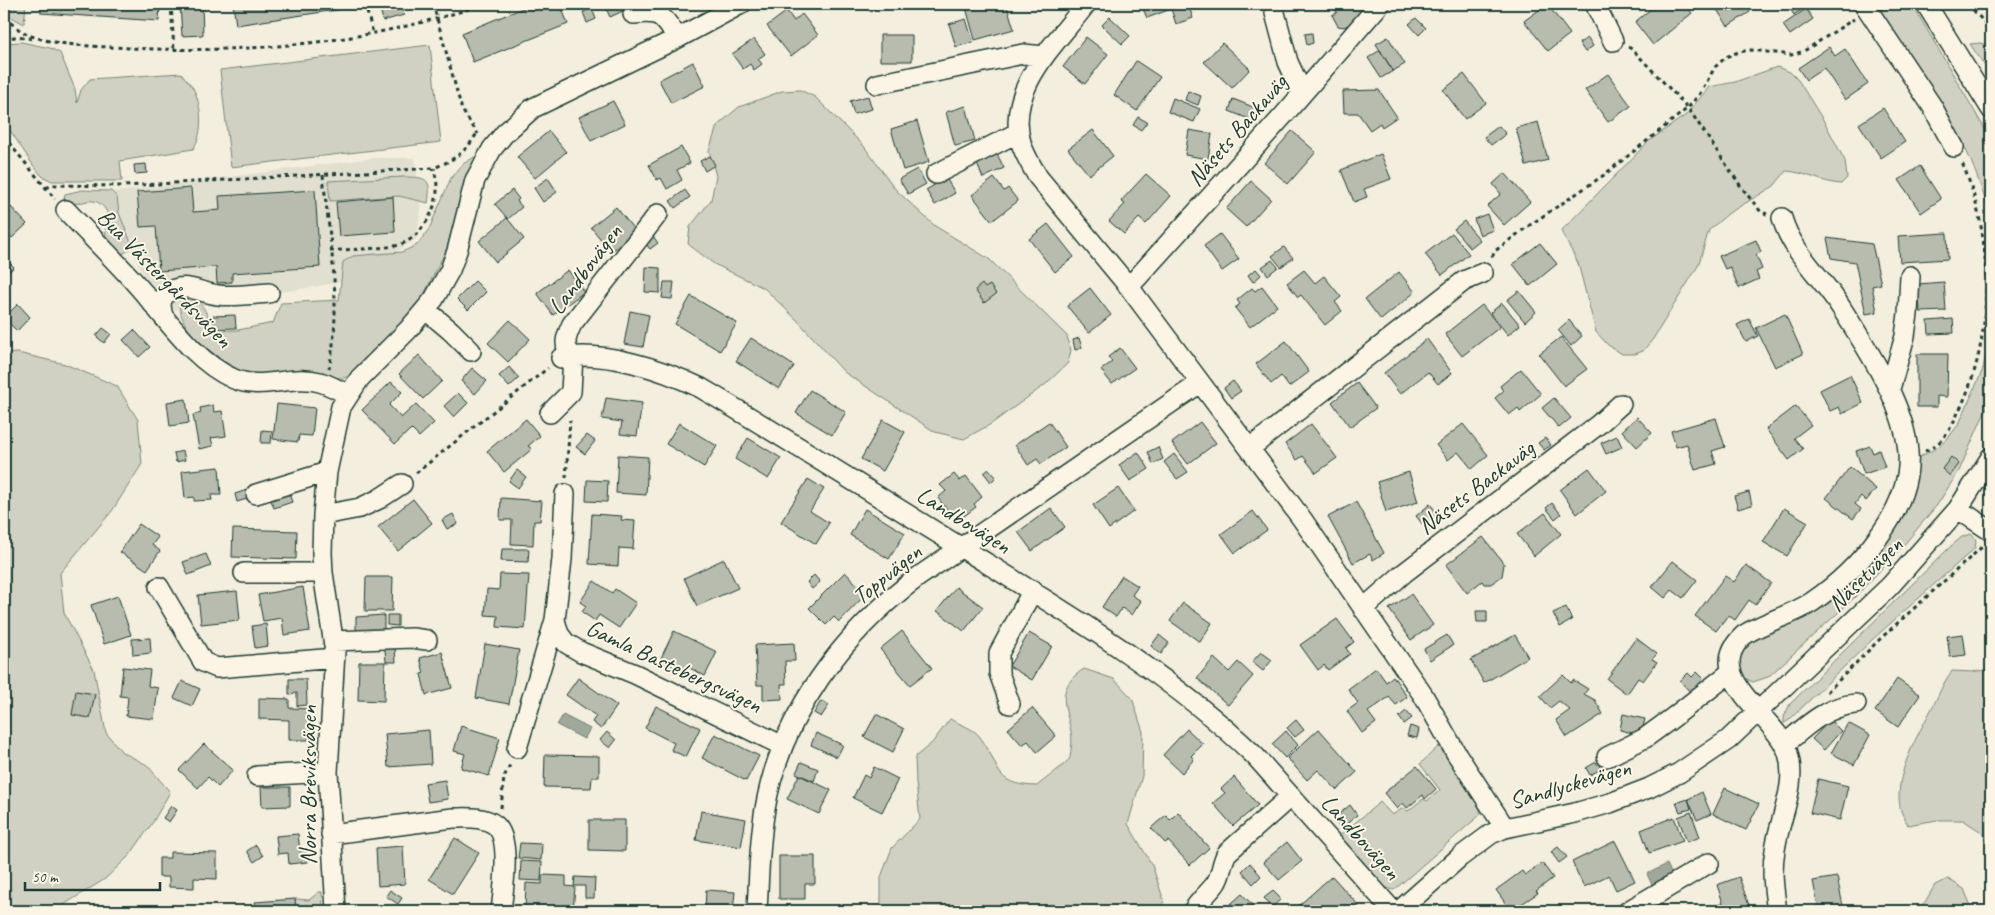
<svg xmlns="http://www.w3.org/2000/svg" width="1995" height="915" font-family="Caveat,sans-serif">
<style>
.built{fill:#e1dfd0}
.green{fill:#d0d1c2;stroke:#78877b}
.water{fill:#a0a89b;stroke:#6c7d72}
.building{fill:#b8bcae;stroke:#1f3d34}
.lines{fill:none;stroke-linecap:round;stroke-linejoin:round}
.minor-casing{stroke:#1f3d34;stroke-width:22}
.path{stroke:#1f3d34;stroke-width:3;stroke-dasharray:4 4;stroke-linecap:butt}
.minor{stroke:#fcf5e5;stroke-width:19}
.labels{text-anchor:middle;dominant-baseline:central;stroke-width:4;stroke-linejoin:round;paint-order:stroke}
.street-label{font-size:24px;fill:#1f3d34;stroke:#fcf5e5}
</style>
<rect width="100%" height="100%" fill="#f3eede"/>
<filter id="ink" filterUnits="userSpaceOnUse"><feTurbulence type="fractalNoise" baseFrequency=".02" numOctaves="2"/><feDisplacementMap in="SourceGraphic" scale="10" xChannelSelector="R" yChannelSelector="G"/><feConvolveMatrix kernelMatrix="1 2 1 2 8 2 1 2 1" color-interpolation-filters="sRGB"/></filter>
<g filter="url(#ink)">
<path class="built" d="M374 158H415L421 210 416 239 353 280 175 310 143 274 108 193Z"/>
<path class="green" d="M4 4H26L24 24 4 13Z
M1875 4H1912L1989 136 1991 142V221C1985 197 1977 174 1967 152 1942 100 1906 52 1875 4Z
M21 42 50 48 60 53 75 89 77 103 81 90 90 79 181 73C185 78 190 83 193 88 202 105 204 133 193 149L120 161 122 181H52L42 176 33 165 4 121V43Z
M1980 43 1991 46V75L1970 44Z
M430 45 441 142 231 167 220 70Z
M1777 67 1790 72 1798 80 1825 123 1845 161 1847 178 1841 184C1822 183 1806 172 1786 171L1774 186 1729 213 1709 230 1698 266 1682 292 1653 339 1643 351 1635 354H1622L1608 345 1596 332 1578 263 1561 231 1649 141 1686 115 1709 87 1735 82Z
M800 90 815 97 863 145 896 190 935 226 989 259 1067 336 1071 350 1068 363 1046 384 991 424 964 439 935 432 844 372 798 321 764 288 714 264 688 244 690 227 711 200 716 176 709 151 717 126 739 107 782 91Z
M478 155C461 182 458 212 449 241 447 250 442 258 438 266 431 280 424 296 415 309 405 323 391 336 379 349 372 356 355 376 344 378 333 379 316 371 303 372 271 374 260 380 229 366 207 356 180 328 179 303L189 298C205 301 208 318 213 331L238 330 273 323 281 303 339 300 343 262 353 256 402 252 417 245 429 229 451 178 463 164Z
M403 177C427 177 432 178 428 203L399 196 330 201 328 181Z
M82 190 111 191 117 197 119 213 132 245C129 250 125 255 119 253L105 240 107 212C93 187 75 214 64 199L65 194Z
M1991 327V398L1959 471 1937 505 1903 546 1853 599 1768 677 1753 682 1744 678 1738 671 1739 652 1748 641 1849 583 1916 459 1938 447 1947 439 1959 424 1983 369Z
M18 353 65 364 117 386 138 420 142 464 112 511 60 573 64 613 94 670 106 733 122 752 147 765 170 792 153 822 130 855 105 879 54 911H4V354Z
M1970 534 1974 536 1976 541 1975 548 1873 639 1788 721 1784 723V717L1790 704 1951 546 1962 537Z
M1084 669 1114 679 1132 698 1143 732 1142 776 1128 824 1152 865 1164 901 1160 911H881V877L892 848 920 819 916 783 915 757 932 743 950 719C959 724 975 729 980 737 1002 766 991 785 1037 786 1044 780 1066 764 1070 758 1070 757 1071 751 1071 750 1077 718 1045 694 1084 669Z
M1991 669V854L1983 833 1963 820H1937L1908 825C1905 819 1901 813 1900 807 1894 774 1918 735 1932 708 1939 695 1943 682 1952 671L1972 672Z
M1439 746 1478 803 1481 814 1394 890 1383 887 1339 839V836L1380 802 1392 815 1403 808 1408 811 1423 799 1427 801 1440 790 1420 764Z
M1948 879 1964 889 1973 911H1915L1925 902 1935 885Z
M319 892H322L323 911H296L295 899 309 900Z"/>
<path class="water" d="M563 715 590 729 584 739 557 725Z
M1667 864 1672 875 1652 885 1647 874Z"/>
<path class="building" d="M41 4H160L159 21 41 13Z
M180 4H207H202L203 35 182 36Z
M233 4H356V7L236 25Z
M379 4H401L404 15 383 21Z
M533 4H560L568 24 473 62 462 33Z
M604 4H636V5L610 17Z
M864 4H881L871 12Z
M965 4H990L992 10 1007 6 1014 29 975 40Z
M1141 4H1188L1193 18 1176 24 1171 9 1147 18Z
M1335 4H1361L1362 15 1352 23 1344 27 1338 26 1332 15 1337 13 1333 5Z
M1547 4 1570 34 1548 51 1524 21Z
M1657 4H1684L1692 13 1653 45 1635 22Z
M1713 4H1744L1750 12 1728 26Z
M1787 4H1811L1794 15Z
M592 9 596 19 587 23 583 12Z
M1806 9 1813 19 1790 35 1783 25Z
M787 11 794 21 802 14 818 35 791 56 767 26Z
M1110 17 1130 36 1122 44 1102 25Z
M1416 18 1426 28 1419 35 1409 24Z
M966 19 973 42 956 47 949 24Z
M1312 33 1313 43 1307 45 1305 34Z
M880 35H912V61H880Z
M1086 37 1108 54 1085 84 1063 67Z
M1388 37 1405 64 1393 71 1376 44Z
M1588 38 1593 46 1585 52 1579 43Z
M754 39 765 54 758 59 762 64 754 70 750 64 743 69 732 54Z
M1222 43 1250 69 1232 88 1204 62Z
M1829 47 1835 56 1845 49 1868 84 1845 100 1824 68 1806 80 1798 68Z
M1380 50 1393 71 1381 78 1368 58Z
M1136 61 1160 77 1137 111 1114 95Z
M693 62 705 86 671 103 659 80Z
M1464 74 1486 103 1465 119 1443 90Z
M1608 74 1631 106 1608 122 1585 90Z
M1379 90 1397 117 1382 127 1380 123 1370 130 1358 113H1344L1343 91Z
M1188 91 1201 96 1198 105 1185 100Z
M868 96 872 109 854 114 850 101Z
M1173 98 1200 109 1194 122 1168 112Z
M1233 99 1258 109 1254 121 1229 111Z
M613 101 625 124 591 141 579 117Z
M966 106 975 141 955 146 946 112Z
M1883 108 1905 142 1881 158 1859 124Z
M1138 117 1147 122 1141 130 1133 125Z
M917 121 929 162 903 170 891 129Z
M1538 122 1548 160 1526 166 1516 128Z
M1499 126 1506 134 1491 145 1484 137Z
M1093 130 1113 156 1089 175 1068 149Z
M1189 130 1212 134 1208 159 1185 155Z
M549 131 566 152 535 178 517 157Z
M1292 131 1316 152 1288 184 1264 163Z
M681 147 690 163 677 170 682 180 667 189 661 178 657 180 649 165Z
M997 154 1004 168 983 178 977 164Z
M1381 154 1391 179 1364 189 1367 197 1354 202 1341 170Z
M710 156 715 165 705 171 700 161Z
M146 164 147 173 135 174 134 165Z
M1920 166 1941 199 1921 213 1899 180Z
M917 169 926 184 908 194 899 179Z
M1505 173 1530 202 1504 225 1487 206 1501 194 1493 184Z
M1146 174 1171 196 1146 224 1139 218 1124 234 1109 221 1125 204 1121 201Z
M548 178 557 192 543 202 534 188Z
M946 178 955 193 935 205 926 190Z
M994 178 1004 191 1008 188 1018 201 992 221 972 195Z
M1251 181 1271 199 1246 227 1226 209Z
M191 188 193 212 220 210 219 196 315 190 320 267 232 273V282L217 283 216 267 159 271 156 226 140 227 137 192Z
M512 190 519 199 517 201 522 207 508 219 495 204Z
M685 190 690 197 675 208 670 201Z
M393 197 395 232 339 236 336 202Z
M11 207 27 224 12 238 4 229V214Z
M616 207 636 232 611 252 591 227Z
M1487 214 1493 230 1480 235 1474 219Z
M507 218 524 239 496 262 479 241Z
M1464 221 1480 240 1470 248 1454 229Z
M1048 224 1074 257 1055 272 1029 239Z
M1452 233 1469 254 1442 275 1425 254Z
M1947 233 1948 259 1900 262 1898 236Z
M1220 234 1239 259 1222 271 1204 246Z
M652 235 658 243 650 249 644 242Z
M1827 238 1872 244 1881 284 1872 286 1877 312 1866 314 1855 262 1831 258Z
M1756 240 1761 252 1756 255 1762 269 1756 272 1759 279 1739 288 1730 267 1725 269 1719 256Z
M1540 243 1557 264 1530 286 1513 264Z
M1284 247 1293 258 1281 267 1272 256Z
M4 257 14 267 4 277Z
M1272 260 1278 267 1268 275 1262 267Z
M646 267 660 268V293L645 292Z
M1256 269 1261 275 1253 282 1248 275Z
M568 270 584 292 553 315 537 293Z
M1304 270 1315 283 1324 276 1341 297 1335 302 1342 311 1325 325 1301 295 1298 297 1287 283Z
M1399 272 1415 292 1381 320 1365 299Z
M475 281 486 292 468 310 457 299Z
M664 282H674L672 299 662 298Z
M1944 282 1946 311 1920 312 1918 284Z
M982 284 985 288 990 285 996 294 984 303 975 290Z
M1262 286 1277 306 1250 327 1235 308 1240 304 1237 300 1252 288 1255 291Z
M1090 288 1111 315 1089 333 1067 306Z
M1519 291 1536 312 1525 322 1507 300Z
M691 296 737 323 720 351 675 324Z
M1502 303 1520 325 1508 335 1490 313Z
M18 304 30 317 17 331 4 318Z
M1482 305 1500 327 1462 356 1445 334Z
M630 311 649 315 643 347 624 344Z
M1785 314 1803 354 1775 367 1756 328Z
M235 315 236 328 214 329 213 316Z
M1749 319 1758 336 1746 342 1737 325Z
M1953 319 1954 333 1929 334 1928 321Z
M510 320 530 339 508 362 488 343Z
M1569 320 1582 336 1571 346 1558 330Z
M103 328 111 334 104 343 96 336Z
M134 330 150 347 139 357 123 340Z
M1561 337 1587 369 1564 386 1539 354Z
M751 338 794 366 779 389 736 361Z
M1079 338 1082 348 1075 350 1073 340Z
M1427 339 1452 373 1438 384 1428 372 1400 394 1384 373Z
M1286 341 1309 372 1289 387 1281 376 1271 384 1256 364Z
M1120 348 1135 368 1112 384 1101 370 1112 362 1108 357Z
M1917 354H1948L1947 397 1937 396V407H1917Z
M419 355 442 381 423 399 399 374Z
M509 367 519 378 509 387 499 376Z
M472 368 487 381 475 394 461 381Z
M1521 369 1541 394 1520 412 1518 408 1509 415 1495 398 1503 391 1500 386Z
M1850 375 1863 403 1842 414 1839 407 1830 411 1820 390Z
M1233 381 1241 391 1231 398 1224 388Z
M391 382 402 392 389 405 401 418 416 404 434 423 419 437 411 429 395 444 362 410Z
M1357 383 1376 408 1350 427 1332 402Z
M810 390 846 412 832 435 796 413Z
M458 393 468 403 454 417 444 406Z
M606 398 642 403 637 436 620 434 622 422 602 419Z
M1554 398 1571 418 1559 428 1542 408Z
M186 399 189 423 170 426 167 402Z
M277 404 315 408 312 436 299 435 298 442 273 439Z
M213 405 214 412 222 411 226 436 211 438 213 446 199 449 193 415 201 413 200 408Z
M1796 406 1811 425 1794 438 1803 449 1789 460 1766 429Z
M1637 417 1652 433 1637 447 1622 431Z
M1716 418 1725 447 1712 451 1716 464 1695 470 1687 444 1676 447 1671 431Z
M526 419 540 436 528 446 532 449 504 472 487 451Z
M883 420 905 432 883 471 861 459Z
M1049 422 1066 447 1041 464 1037 459 1028 465 1015 445Z
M1200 422 1216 443 1188 464 1172 443Z
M679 423 717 446 704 467 666 444Z
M1311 424 1337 458 1316 473 1303 456 1297 460 1285 444Z
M1463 424 1488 455 1472 469 1458 452 1448 460 1436 445Z
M262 430 272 431 271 443H261Z
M587 435 595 441 585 454 576 447Z
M1617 436 1622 447 1606 454 1601 443Z
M748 438 781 458 768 479 735 459Z
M1545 438 1551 445 1544 450 1538 443Z
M1870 446 1873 453 1879 450 1885 467 1864 474 1856 451Z
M1158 447 1163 459 1153 464 1148 452Z
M183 451 185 460 176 462 174 453Z
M1138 452 1149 469 1130 481 1119 465Z
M1174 454 1188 472 1177 479 1164 462Z
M618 455 648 457 646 495 616 493Z
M1951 457 1959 464 1950 476 1942 469Z
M219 467 221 495H211L212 500 194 501V497L185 498 182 471Z
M1850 467 1876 489 1866 501 1861 496 1855 504 1861 509 1853 519 1826 498Z
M1589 468 1606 491 1577 514 1560 490Z
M989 469 996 477 991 482 984 473Z
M517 470 526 477 518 488 509 481Z
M1409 472 1418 502 1386 512 1377 482Z
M954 474 960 481 966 476 982 497 974 504 976 507 964 516 961 512 953 518 938 498 946 491 940 485Z
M808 479 824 489 810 511 829 523 816 544 781 522Z
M587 480 608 481 607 502 586 501Z
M1118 488 1134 511 1109 529 1093 505Z
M247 490 250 498 237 502 235 494Z
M288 491 292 502 274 508 270 498Z
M1749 492 1752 505 1738 509 1734 496Z
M501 498 542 501 540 521H534L533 545 511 544 512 520H500Z
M413 499 432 523 398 551 378 527Z
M1356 502 1384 553 1373 560 1370 554 1353 563 1328 517Z
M1552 503 1561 514 1555 519 1546 508Z
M1430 504 1442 519 1428 531 1416 516Z
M1051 508 1065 527 1032 551 1018 532Z
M1784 508 1808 522 1787 556 1763 542Z
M865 509 905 533 889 559 850 535Z
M1253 511 1267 530 1235 553 1221 534Z
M1545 513 1561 534 1534 556 1517 534Z
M453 514 458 524 447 529 442 520Z
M592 514 622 516 621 520 635 521 633 549 619 548 618 566 589 564Z
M139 524 158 537 152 545 160 551 147 570 120 552Z
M233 529 297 531 296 559 232 557Z
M1483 537 1504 564 1502 576 1491 584H1484L1482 581 1467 593 1446 565Z
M502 549H529L528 562 501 561Z
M206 554 211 566 188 575 183 562Z
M724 559 738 588 697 606 684 578Z
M1673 561 1697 580 1683 598 1672 590 1665 598 1652 587Z
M1746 565 1771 583 1755 605 1749 600 1735 620 1728 615 1716 631 1695 616 1725 576 1734 582Z
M845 572 866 594 839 622 834 617 826 625 809 608Z
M500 574 529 575 525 629 497 627 498 616 485 615 487 589 499 590Z
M814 575 820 582 812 589 807 582Z
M1122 576 1138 586 1132 595 1141 601 1132 615 1122 608 1116 617 1102 607Z
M366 577H393L392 611H365Z
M594 581 612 593 615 589 636 603 619 628 599 615 595 621 582 612 586 606 580 602Z
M303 587 310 631 284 635 282 618 263 621 258 595Z
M956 587 983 607 964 631 937 611Z
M237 591 240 620 201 624 198 595Z
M1411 594 1433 625 1411 640 1389 609Z
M118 596 131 635 104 644 91 605Z
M1183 603 1212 623 1200 642 1170 621Z
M1566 607 1572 620 1560 627 1553 613Z
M1476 611H1487V622H1477Z
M384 615V631L356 632V617Z
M387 615H398V626L387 625Z
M1337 619 1354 642 1346 648 1350 654 1328 670 1324 665 1318 670 1300 645Z
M266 624 268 646 255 648 252 626Z
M674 631 717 652 705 676 686 666 683 672 660 660Z
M902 631 932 668 910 685 880 649Z
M1029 633 1052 646 1032 680 1009 666Z
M1963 634 1966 655 1950 657 1947 636Z
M1159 635 1169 643 1161 654 1151 646Z
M1447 635 1453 645 1430 660 1424 649Z
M1515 635 1528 657 1484 683 1471 660Z
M150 638 151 653 133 655 132 639Z
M1636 638 1657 654 1652 659 1657 662 1643 681 1638 678 1627 694 1607 679Z
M794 643 795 661H785L786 684H781L782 699 763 700V685H757L755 645Z
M485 644 519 650 509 704 476 698Z
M395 648 396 662H386L385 649Z
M442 652 452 688 426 695 421 674 424 673 420 658Z
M1261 652 1272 660 1263 671 1252 662Z
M1214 658 1229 672 1238 662 1253 676 1228 705 1197 678Z
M359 662H385L384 701 358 700Z
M123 667 150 670 148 686 158 688 154 719 126 716 128 697 120 696Z
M1376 668 1386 682 1393 676 1407 697 1396 705 1389 697 1368 712 1376 723 1362 733 1347 711 1358 703 1348 689Z
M1697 672 1706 681 1692 694 1680 681 1688 673 1692 677Z
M1563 675 1571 683 1573 680 1588 689 1584 694 1595 700 1603 714 1567 737 1556 720 1570 710 1559 701 1550 708 1540 696Z
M578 678 617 706 601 729 592 722 596 716 566 695Z
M289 679H306L307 705 297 706V693L289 694Z
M1897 679 1920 695 1898 727 1875 711Z
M182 681 200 689 192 706 174 698Z
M76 691 95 694 90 718 72 715Z
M259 698 289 699V708L310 709 309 740H289V720L259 719Z
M821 701 829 705 821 717 814 713Z
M656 706 700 728 686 757 671 750 674 743 645 728Z
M1032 708 1056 736 1037 752 1028 741 1022 745 1008 729Z
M1406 711 1412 718 1404 724 1399 717Z
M876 714 904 729 893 752 864 737Z
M1623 714 1645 719 1641 735 1620 730Z
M1296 720 1304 730 1295 737 1287 728Z
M1830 720 1841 731 1824 750 1812 739Z
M1848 723 1870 735 1854 765 1831 753Z
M461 726 500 738 489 776 461 768 465 754 454 751Z
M1410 726 1419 729 1417 738 1407 736Z
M1187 729 1203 744 1191 756 1194 759 1182 773 1163 755Z
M1319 729 1357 772 1337 790 1318 770 1307 780 1287 758Z
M429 730 431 764 388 767 385 734Z
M1286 731 1298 745 1285 758 1272 744Z
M607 732 616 740 610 748 600 740Z
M816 733 843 745 837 757 811 745Z
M715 734 759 756 746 781 702 758Z
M204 744 233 770 218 787 208 777 198 788 179 770Z
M545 755 599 756V777H592L591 788 544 787Z
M801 762 818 769 814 781 796 773Z
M1596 762 1601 769 1590 775 1586 768Z
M1417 766 1436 789 1425 799 1423 795 1407 808 1403 803 1397 809 1384 793Z
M874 767 898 779 882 812 853 798 864 775 869 778Z
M799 775 831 790 819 814 787 799Z
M1234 777 1258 805 1233 826 1213 803 1225 793 1221 789Z
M1818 779 1848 786 1840 820 1810 813Z
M445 780 448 799 428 802 425 783Z
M261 787H290V806L262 807Z
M1725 788 1759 804 1746 830 1713 814Z
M1702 792 1711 814 1697 820 1688 799Z
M1688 799 1691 809 1680 812 1676 803Z
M1350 805 1357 815 1341 829 1333 819Z
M171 806 177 810 169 822 163 818Z
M701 811 746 819 741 847 696 840Z
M1178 812 1209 848 1190 865 1168 841 1165 843 1151 828 1166 815 1170 820Z
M1691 812 1700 837 1687 842 1678 817Z
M1674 817 1683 841 1649 853 1641 830Z
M589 820H625V851L589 850Z
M298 834 300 851 306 850 308 862 289 864 288 853 278 854 276 836Z
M455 838 479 853 453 894 429 879Z
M1615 841 1635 881 1616 890 1609 875 1584 887 1572 862Z
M1287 842 1302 861 1279 880 1263 862Z
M520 843 542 844 541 860 518 858Z
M256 845 263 856 254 862 247 851Z
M403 846 405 884 378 886 376 848Z
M1558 847 1567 857 1559 863 1551 852Z
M170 852 217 853V879L194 878V888L169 887V877H159V858H170Z
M779 856H815V884H805V899H779Z
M521 861 542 862 541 881 520 880Z
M1250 863 1261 876 1253 884 1242 871Z
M1542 863 1553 878 1536 891 1538 893 1511 911 1496 890 1522 871 1525 875Z
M542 875 566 876V886L575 887 573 911 525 910 526 883 542 884Z
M1332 876 1359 906 1353 911H1298L1296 908Z
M575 877 595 878 594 898H585V886H574Z
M1739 877 1751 911H1713L1712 907 1723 903 1717 885Z
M1837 877 1844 911H1819L1813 881Z
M390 890 402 898 398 904 386 896Z
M706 890 735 892 733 911H705Z
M1273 891 1281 899 1272 907 1264 898Z
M1242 894 1258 911H1225L1224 910Z
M295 899 296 911H256L255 902Z
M1661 902 1667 911H1644Z"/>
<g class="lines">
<g class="minor-casing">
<path id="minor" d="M1086 4C1056 44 1003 90 1022 146 1026 157 1032 167 1038 177L1129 287 1302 519 1423 695 1456 753 1505 828
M1595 4 1613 41
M1864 4 1932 106 1954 147
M1926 4 1991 109
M1275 13 1288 62 1302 92
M633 14C662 11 661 15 678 38
M877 84 1023 54 1044 56
M936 174 1019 132
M66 210C89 235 114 259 136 284 165 316 193 361 234 379 262 391 292 374 320 382 330 385 339 390 348 395
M1129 287 1283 116 1380 4
M426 310 451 331 471 351
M163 316C161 308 159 300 166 294 183 280 199 293 218 295 234 297 252 294 269 293
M561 358C604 350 662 369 701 388 789 440 875 495 962 548 1064 611 1168 672 1255 756L1393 911
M1890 389 1905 336 1908 314 1910 276
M550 413 571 392 573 356C561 346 567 335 572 324L658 214
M1250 448 1464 281 1483 273
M256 494 327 472
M565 494 562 559 555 620 559 634 566 643 581 652 635 674 783 746
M1958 509 1991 531
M323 515 360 508 379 499 402 484
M244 573H323
M159 587 203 662 217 668 335 658
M1363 609 1404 573 1599 424 1621 404
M334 641 412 638 427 640
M1010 704 999 673V653L1033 590
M1784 745C1805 727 1826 706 1856 704
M517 748 555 620
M1607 757 1645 738 1671 719 1731 672
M257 776 328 772
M331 834 453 818C466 818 484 816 495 825 512 838 503 892 501 911
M336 911 328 772 335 652 323 573 322 553 323 515 327 472 341 407 360 378 408 330 434 299 450 270 457 251 475 180 492 149 505 133 533 108 678 38 741 4
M757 911C759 877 759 843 765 809 781 715 843 633 918 577L1200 383
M1193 911C1199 900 1209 893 1216 883 1222 874 1221 863 1227 853L1291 796
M1399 911 1460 857 1491 834 1505 828 1575 813 1610 803 1649 788 1679 773 1728 740 1890 586 1958 509 1991 457
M1628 911 1709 863
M1777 911C1774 891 1771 871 1775 850 1779 819 1798 785 1788 753 1776 716 1699 676 1744 635 1765 621 1791 616 1812 602 1838 584 1859 564 1877 539 1892 519 1903 499 1907 475 1917 421 1869 352 1842 309 1823 278 1792 253 1782 218"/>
</g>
<path class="path" d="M171 4 174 50
M365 4 373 34
M433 4 462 110 478 134
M1968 4 1991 30
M4 18C12 23 20 32 29 35 60 47 97 46 130 48 251 54 369 43 484 4
M4 39 15 37 35 39
M1628 47 1632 49 1688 108 1742 188 1761 212 1767 214
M4 137 55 199
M323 175C329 238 343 305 329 368
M46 188 53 185 123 186 434 168C454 160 466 152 477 133
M330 251C350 249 382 249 399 245 421 238 438 209 437 187 437 181 435 174 434 168
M1492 257 1495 251 1527 227 1604 175 1688 108 1701 92 1715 67 1726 57 1738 52 1751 50 1791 55 1804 51 1854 19
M1925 451C1940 447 1951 428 1957 415 1995 341 1995 238 1962 163
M416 473 548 368
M566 478 570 420
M1827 692 1880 639 1983 546
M501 808 504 777 511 763"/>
<use href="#minor" class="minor"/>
</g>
</g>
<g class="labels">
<g class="street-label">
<text transform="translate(1237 130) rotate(-49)">Näsets Backaväg</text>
<text transform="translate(585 269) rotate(-53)">Landbovägen</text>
<text transform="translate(165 278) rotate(46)">Bua Västergårdsvägen</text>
<text transform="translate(1476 487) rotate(-37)">Näsets Backaväg</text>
<text transform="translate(964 520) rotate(32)">Landbovägen</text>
<text transform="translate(887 574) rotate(-39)">Toppvägen</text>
<text transform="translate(1865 574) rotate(-45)">Näsetvägen</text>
<text transform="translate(674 666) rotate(25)">Gamla Bastebergsvägen</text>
<text transform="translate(1570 784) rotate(-16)">Sandlyckevägen</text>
<text transform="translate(308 785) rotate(-90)">Norra Breviksvägen</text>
<text transform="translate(1361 837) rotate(48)">Landbovägen</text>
</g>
</g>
<rect width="1995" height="915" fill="none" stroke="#fcf5e5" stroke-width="20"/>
<rect x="10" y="10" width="1975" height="895" fill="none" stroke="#1f3d34" stroke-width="2" filter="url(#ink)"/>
<path d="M25 882v8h135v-8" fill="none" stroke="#1f3d34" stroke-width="2.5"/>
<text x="32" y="882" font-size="15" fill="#1f3d34" stroke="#fcf5e5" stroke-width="4" paint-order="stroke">50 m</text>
</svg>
